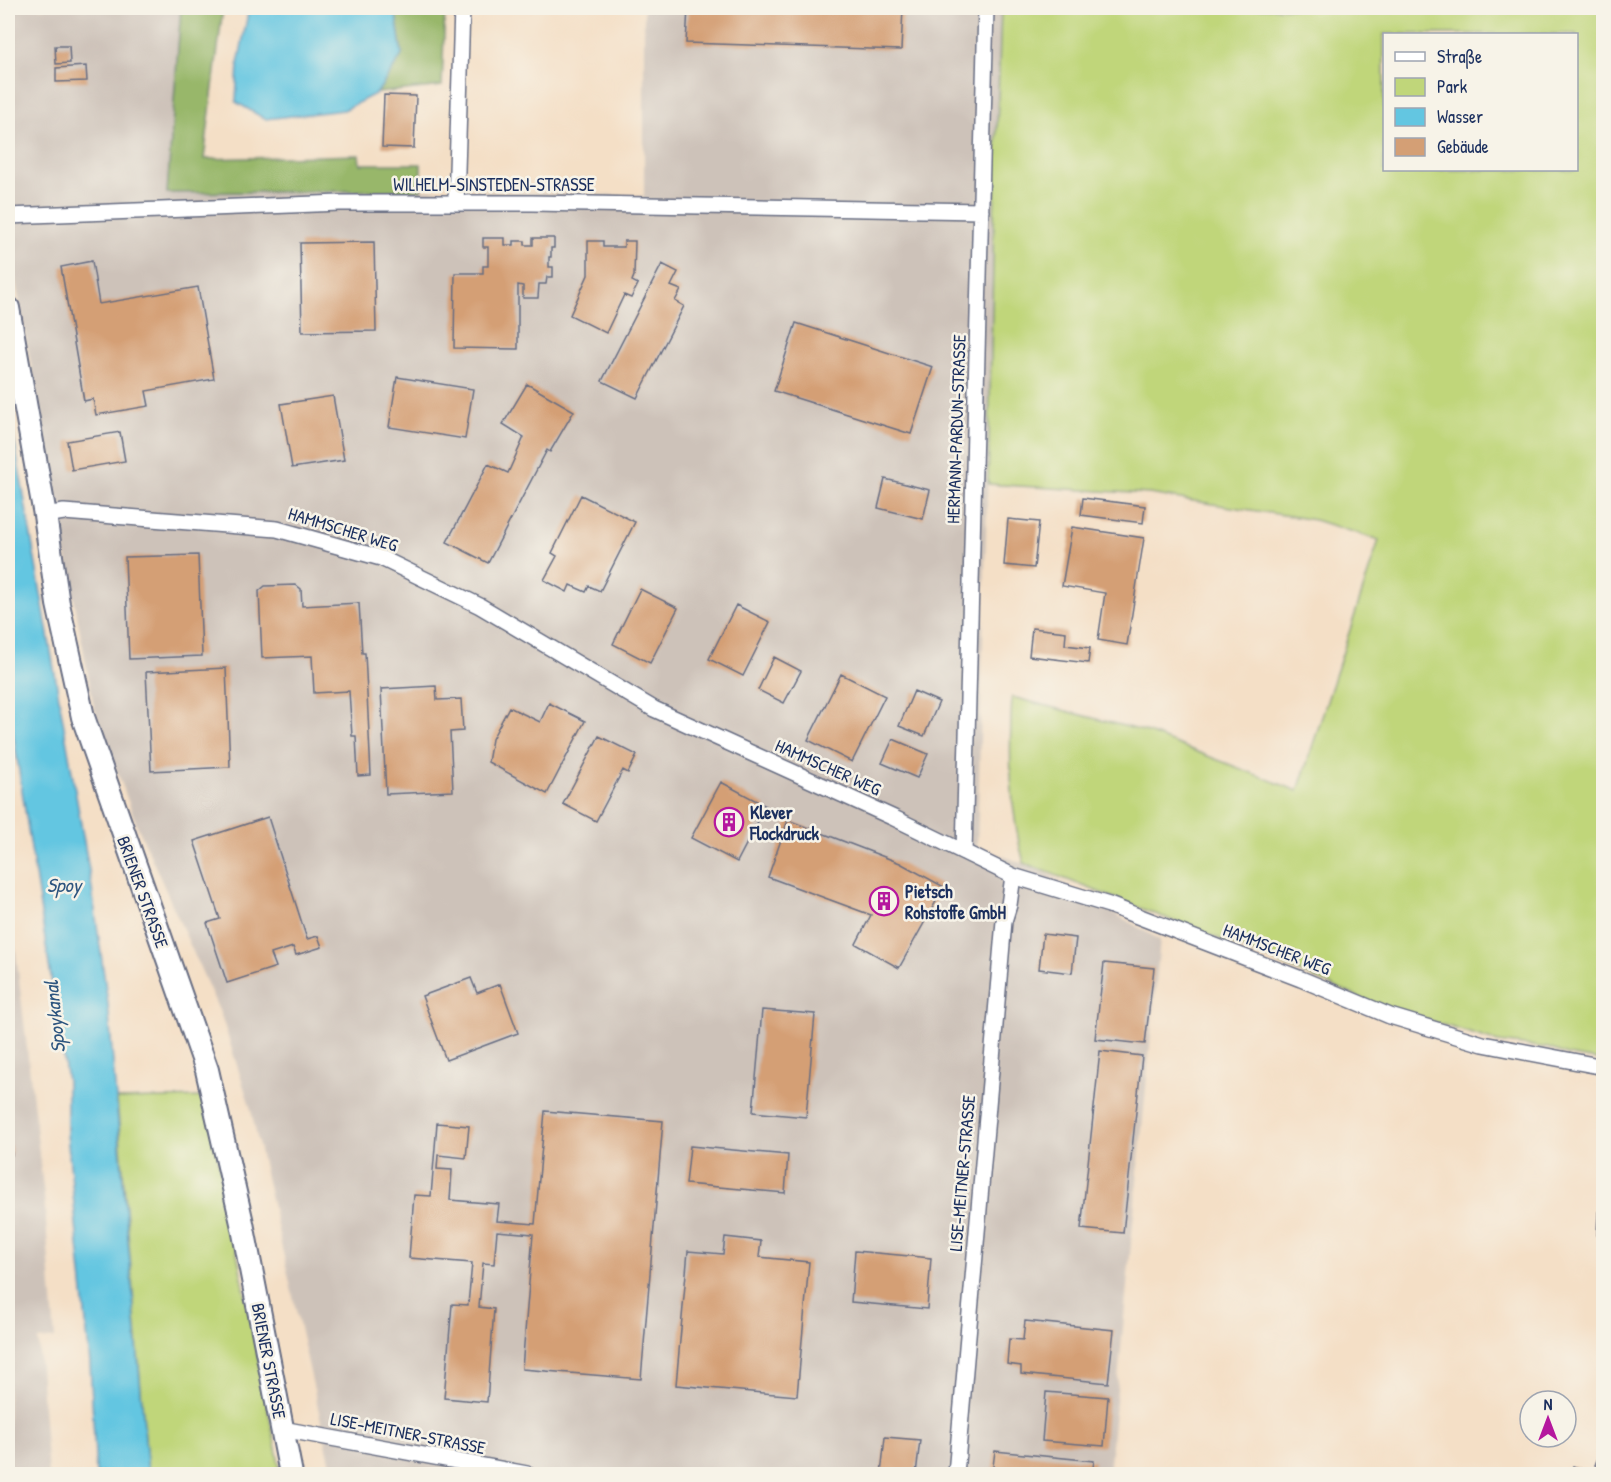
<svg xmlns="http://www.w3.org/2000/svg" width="1611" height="1482" font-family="'Patrick Hand',sans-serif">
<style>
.industrial{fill:#cdc2b9}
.green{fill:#c0d67a;stroke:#6e826c;stroke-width:1.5;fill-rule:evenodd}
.forest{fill:#98b76a;stroke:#5a7364;stroke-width:1.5}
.water{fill:#63c6e1;stroke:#3f7aa0;stroke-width:1.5}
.building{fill:#d49f75}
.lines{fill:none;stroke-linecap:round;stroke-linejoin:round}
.street-casing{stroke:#676d82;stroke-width:18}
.secondary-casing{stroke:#676d82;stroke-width:26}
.street{stroke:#fff;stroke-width:15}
.secondary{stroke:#fff;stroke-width:22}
.labels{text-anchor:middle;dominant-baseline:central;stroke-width:5;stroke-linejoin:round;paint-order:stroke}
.street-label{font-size:18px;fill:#1b2f5e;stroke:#f7f3e8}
.poi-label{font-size:18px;font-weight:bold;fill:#1b2f5e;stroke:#f7f3e8;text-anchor:start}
.water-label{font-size:20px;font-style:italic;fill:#2d557f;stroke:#f7f3e8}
</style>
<rect width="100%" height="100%" fill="#f7f3e8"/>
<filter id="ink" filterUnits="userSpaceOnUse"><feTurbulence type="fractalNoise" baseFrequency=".0167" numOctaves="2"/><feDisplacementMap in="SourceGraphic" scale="12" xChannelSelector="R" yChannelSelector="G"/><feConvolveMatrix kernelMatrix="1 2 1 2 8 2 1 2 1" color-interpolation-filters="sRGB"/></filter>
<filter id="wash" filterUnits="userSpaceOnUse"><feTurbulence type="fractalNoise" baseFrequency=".008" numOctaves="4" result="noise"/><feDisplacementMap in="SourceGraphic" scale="24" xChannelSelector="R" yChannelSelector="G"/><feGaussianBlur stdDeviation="1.35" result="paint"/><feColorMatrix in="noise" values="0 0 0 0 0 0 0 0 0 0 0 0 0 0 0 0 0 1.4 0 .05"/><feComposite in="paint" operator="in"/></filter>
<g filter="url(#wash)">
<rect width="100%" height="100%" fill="#f4dfc6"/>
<path class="industrial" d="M8 8H181L167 193 406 189 644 196V8H1001L977 846 1042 871 1160 940 1109 1474H333L250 1106 221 1015 136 823 94 707 8 240Z
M8 900 15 944 44 1196 55 1338 38 1340 48 1474H8Z"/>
<path class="green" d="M1001 8H1603V1061L1567 1055 1548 1048 1498 1042 1370 1002 1258 954 1024 863C1009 810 1009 752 1012 697L1143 731 1298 791 1379 540 1315 520 1149 494 988 484 994 218ZM1384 34H1576V170H1384Z
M206 1097 281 1474H148L117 1099Z"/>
<path class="forest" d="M181 8H223L204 159 359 155 360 164H421V190L167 193Z
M395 8H445L442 86 377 93 402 54Z"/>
<path class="water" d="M249 8H395L402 55 377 93 344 110 265 119 236 102 238 64Z
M8 404 91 882 108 1004 148 1474H96L90 1363 67 1134V1081L8 700Z"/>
<g id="blocks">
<path class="building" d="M688 8H903L901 50 686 43Z
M55 46H69L70 63 56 64Z
M86 66 87 81 56 82V68Z
M384 95 416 96 414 148 382 147Z
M483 238H505V245H514V241H525V245H533V238H554V248H551V257H549V267H553V277H547L546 284H539L538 298H523V286L518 285V349L454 348 455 273H483V266H488V247H483Z
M588 241H603V247H624V241H635L634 276 632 281 638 284 631 298 624 295 606 333 570 315 588 275Z
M374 242 376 331 302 332 300 243Z
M92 261 99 304 198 287 214 379 146 391 149 406 96 415 93 399 84 401 61 267Z
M662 264 678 272 671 286 681 290 675 301 684 306 637 398 602 381Z
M796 323 933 367 911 434 774 391Z
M397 377 473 389 465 439 389 427Z
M527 384 574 411 550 452 547 450 488 563 447 542 488 464 508 473 524 437 503 424Z
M333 396 344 460 292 468 281 404Z
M120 432 125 461 72 470 67 441Z
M885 479 930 490 923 519 878 508Z
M581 495 635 522 600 591 589 586 586 592 570 585 567 592 544 580 557 556 552 553Z
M1083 498 1145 506 1143 523 1081 515Z
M1008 519 1039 522 1034 568 1004 565Z
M1072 527 1144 538 1127 645 1098 640 1105 593 1062 586Z
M198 555 202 656 129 659 125 557Z
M296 585 301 589 302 606 359 603 362 653H365L371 775 358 776 356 736H352L349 691 314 693 312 656 262 658 259 591 265 586Z
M640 589 678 608 650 663 613 644Z
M736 605 770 622 743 676 709 659Z
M1032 628 1066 632 1065 645 1090 648 1088 663 1029 656Z
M774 657 801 671 784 703 758 690Z
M226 668 230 767 151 771 146 672Z
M841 674 885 696 852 762 808 740Z
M436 686 437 700 461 699 463 731 450 732 453 791 386 794 381 689Z
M914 691 939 702 924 736 899 726Z
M549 703 585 721 547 794 488 762 492 739 509 707 540 722Z
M599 736 637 755 628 773 623 770 596 821 563 804Z
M893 739 928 754 917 778 882 763Z
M721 782 766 806 737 862 691 838Z
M268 817 307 939 318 936 322 947 296 955 293 947 271 954 276 967 227 983 207 923 220 919 194 841Z
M788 820 900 863 944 887 899 968 856 944 871 915 768 877Z
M1043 934 1076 938 1072 973 1039 969Z
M1104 963 1154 968 1145 1044 1095 1039Z
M471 978 477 993 500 984 518 1033 446 1060 422 996Z
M762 1010 815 1014 806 1117 753 1112Z
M1100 1051 1142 1056 1123 1233 1081 1229Z
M545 1111 663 1121 641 1379 522 1369 533 1234 497 1231 494 1264 483 1263 479 1307 494 1309 487 1402 444 1398 452 1304 468 1305 472 1263 409 1258 414 1195 431 1196 437 1123 469 1126 466 1158 438 1155 437 1169 452 1170 450 1200 499 1204 497 1221 535 1224Z
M8 1134 12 1155 8 1156Z
M690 1146 788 1155 785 1193 686 1184Z
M1598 1212 1604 1213V1235H1597Z
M725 1237 761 1241 759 1257 809 1262 797 1396 676 1385 688 1251 723 1254Z
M855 1251 931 1258 927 1309 851 1302Z
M1025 1321 1114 1330 1108 1383 1021 1374V1366L1007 1364 1009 1339 1023 1340Z
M1046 1392 1108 1397 1104 1446 1042 1441Z
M885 1437 920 1440 916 1474H881Z
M1602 1448 1604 1449V1474H1595L1598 1466 1595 1465Z
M995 1451 1094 1461 1092 1474H992Z
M1573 1466 1587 1471 1585 1474H1562L1563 1471 1570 1473Z"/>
</g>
</g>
<g filter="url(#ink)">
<use href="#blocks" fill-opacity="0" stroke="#676d82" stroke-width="1.5"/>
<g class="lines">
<g class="street-casing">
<path id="street" d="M456 203 462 8
M8 216 340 203H532L981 211
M45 515 64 512 277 529 381 558 480 606 654 709 894 818 1013 876 1109 905 1301 979 1390 1016 1483 1044 1604 1067
M964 852 986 8
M282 1429 527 1474
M956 1474 1004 921 1009 905 1013 876"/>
</g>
<g class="secondary-casing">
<path id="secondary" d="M8 308 45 515 58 604 83 717 207 1070 242 1223 291 1474"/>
</g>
<use href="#street" class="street"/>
<use href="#secondary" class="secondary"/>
</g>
</g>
<defs>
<g id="building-ring" transform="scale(1.5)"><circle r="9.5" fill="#f7f3e8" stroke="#b5179e" stroke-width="1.5"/><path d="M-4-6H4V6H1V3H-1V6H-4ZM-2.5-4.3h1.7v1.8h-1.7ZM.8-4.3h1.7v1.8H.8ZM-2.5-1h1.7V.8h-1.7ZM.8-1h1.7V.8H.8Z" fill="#b5179e"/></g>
</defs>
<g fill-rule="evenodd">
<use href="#building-ring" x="729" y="822"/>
<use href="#building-ring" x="884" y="901"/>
</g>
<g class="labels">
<g class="street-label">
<text x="494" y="184">WILHELM-SINSTEDEN-STRASSE</text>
<text transform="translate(956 429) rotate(-88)">HERMANN-PARDUN-STRASSE</text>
<text transform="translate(343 529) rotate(17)">HAMMSCHER WEG</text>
<text transform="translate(828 767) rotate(24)">HAMMSCHER WEG</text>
<text transform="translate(143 892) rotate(70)">BRIENER STRASSE</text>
<text transform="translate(1277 949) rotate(21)">HAMMSCHER WEG</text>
<text transform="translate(962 1173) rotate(-85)">LISE-MEITNER-STRASSE</text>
<text transform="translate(269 1361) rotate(79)">BRIENER STRASSE</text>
<text transform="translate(408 1433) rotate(11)">LISE-MEITNER-STRASSE</text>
</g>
<g class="poi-label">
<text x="750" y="812">Klever<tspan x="750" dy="21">Flockdruck</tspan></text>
<text x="905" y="891">Pietsch<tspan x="905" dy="21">Rohstoffe GmbH</tspan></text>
</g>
<g class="water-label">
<text x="64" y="884">Spoy</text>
<text transform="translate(54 1017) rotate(-96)">Spoykanal</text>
</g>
</g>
<rect width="1611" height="1482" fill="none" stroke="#f7f3e8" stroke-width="30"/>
<rect x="1383" y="33" width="195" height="138" fill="#f7f3e8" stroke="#9fa5b1" stroke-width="1.5"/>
<rect x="1395" y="52" width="30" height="9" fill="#ffffff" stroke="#9fa5b1" stroke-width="1.5"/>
<text x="1437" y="63" font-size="18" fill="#1b2f5e">Straße</text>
<rect x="1395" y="78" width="30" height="18" fill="#c0d67a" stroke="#9fa5b1" stroke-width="1.5"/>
<text x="1437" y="93" font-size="18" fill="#1b2f5e">Park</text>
<rect x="1395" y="108" width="30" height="18" fill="#63c6e1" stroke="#9fa5b1" stroke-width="1.5"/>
<text x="1437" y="123" font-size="18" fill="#1b2f5e">Wasser</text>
<rect x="1395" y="138" width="30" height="18" fill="#d49f75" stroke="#9fa5b1" stroke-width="1.5"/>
<text x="1437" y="153" font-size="18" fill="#1b2f5e">Gebäude</text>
<g transform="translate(1548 1419)"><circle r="28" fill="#f7f3e8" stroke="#9fa5b1" stroke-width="1.5"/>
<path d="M0-4.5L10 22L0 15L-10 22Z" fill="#b5179e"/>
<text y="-9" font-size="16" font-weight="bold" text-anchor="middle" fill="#1b2f5e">N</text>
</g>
</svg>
